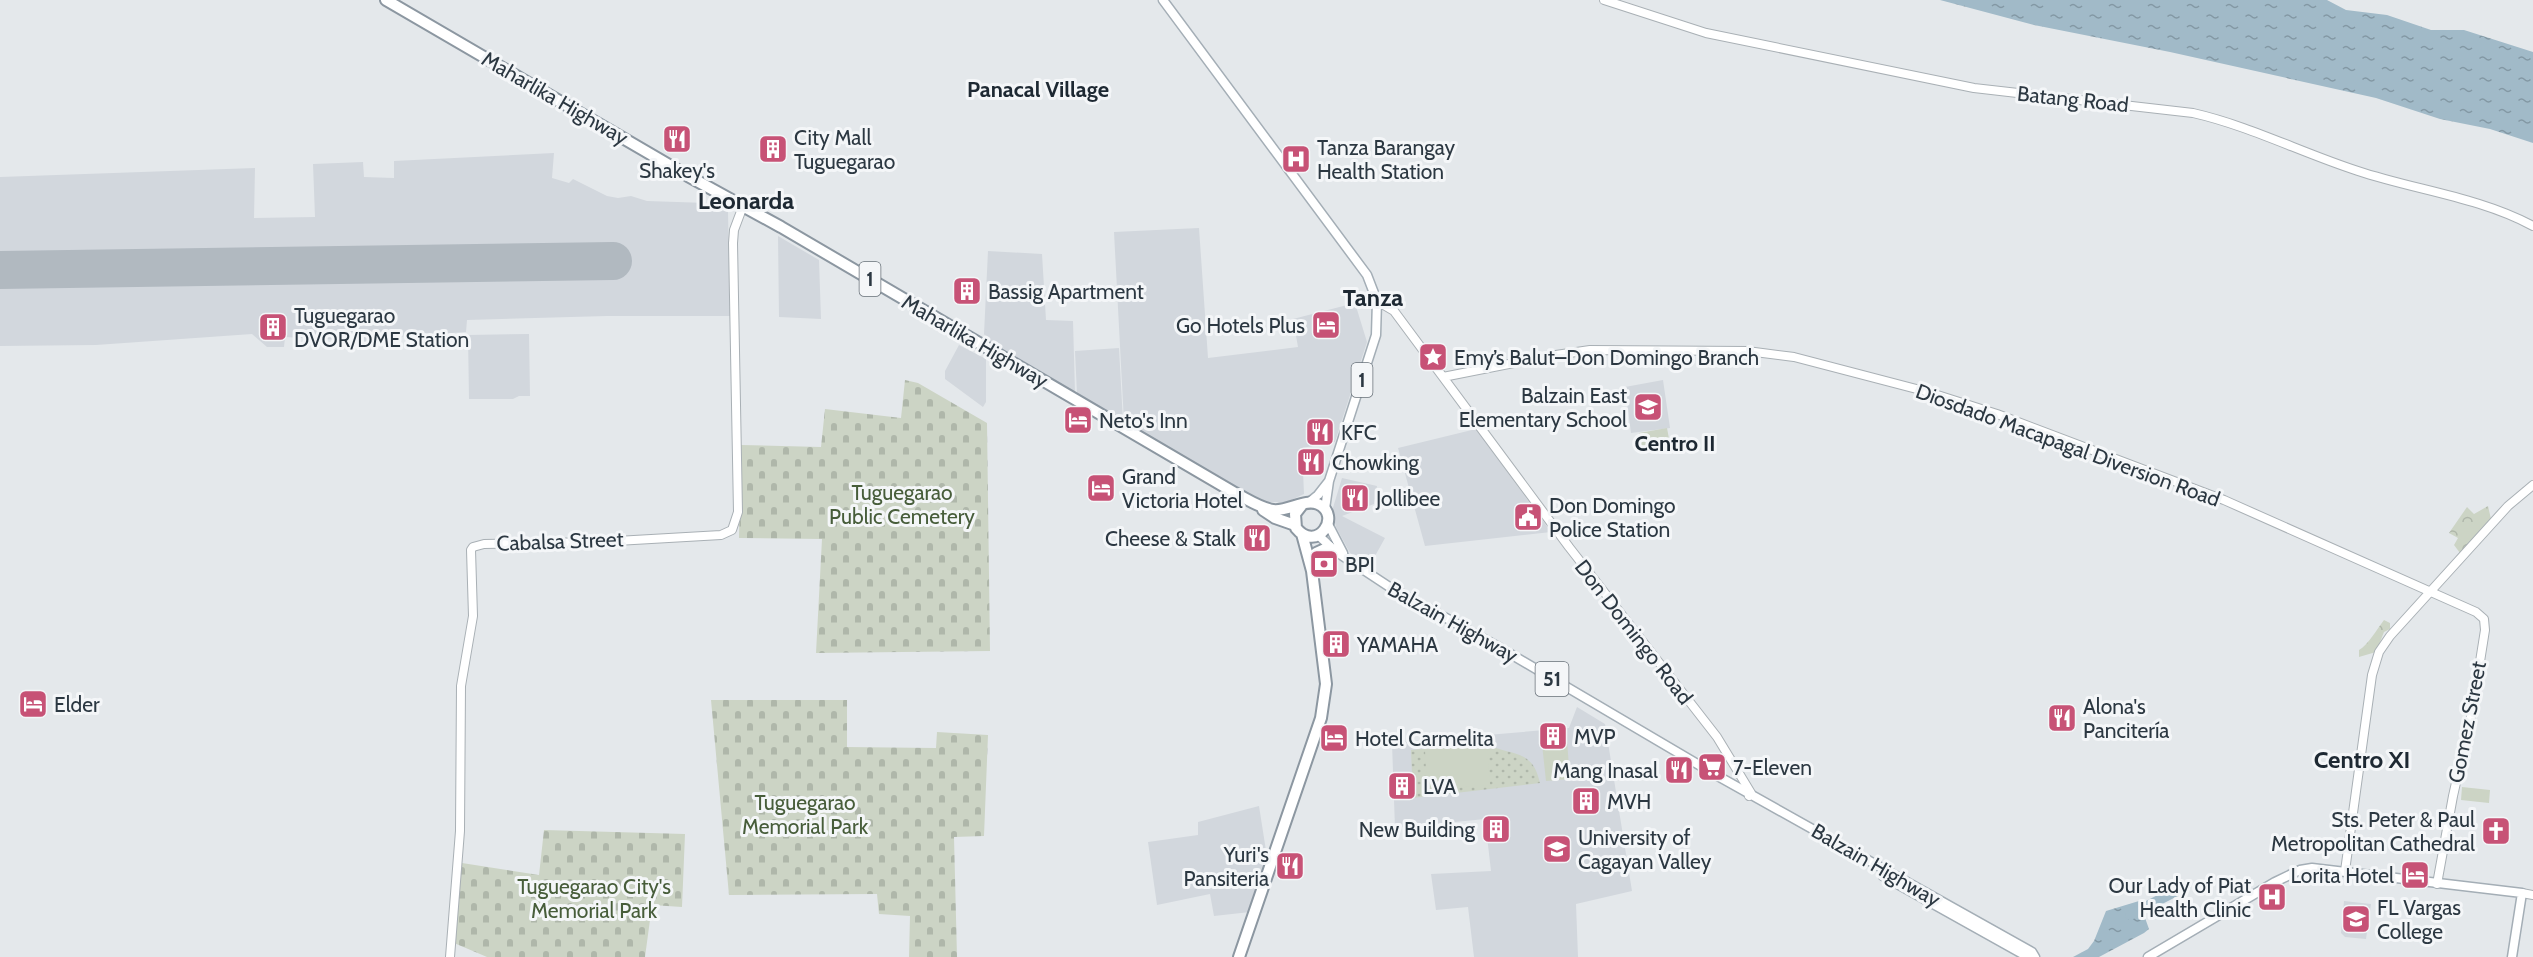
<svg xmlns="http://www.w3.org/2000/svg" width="2533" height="957" font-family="Cabin,sans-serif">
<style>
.built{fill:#d2d7dd}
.green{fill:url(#green-dots)}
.forest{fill:url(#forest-crowns)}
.cemetery{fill:url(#cemetery-stones)}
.pitch{fill:#ccd4c5}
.water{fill:url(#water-ripples)}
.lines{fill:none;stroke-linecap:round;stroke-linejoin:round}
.river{stroke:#a1bac8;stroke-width:10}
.runway{stroke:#b1b9c0;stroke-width:38}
.secondary-casing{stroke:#a9b0b5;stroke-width:10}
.primary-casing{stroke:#a4aeb6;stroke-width:11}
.highway-casing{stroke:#8c97a1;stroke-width:14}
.secondary{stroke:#fff;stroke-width:8}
.primary{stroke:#fff;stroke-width:8}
.highway{stroke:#fff;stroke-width:10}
.labels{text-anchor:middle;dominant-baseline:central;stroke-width:6;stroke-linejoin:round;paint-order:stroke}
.shield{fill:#f4f6f8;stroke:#687179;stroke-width:1.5}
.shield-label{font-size:20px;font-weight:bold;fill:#2c3842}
.street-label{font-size:21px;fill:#2c3842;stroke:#f4f6f8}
.poi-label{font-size:21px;fill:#2c3842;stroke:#f4f6f8;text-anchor:start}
.park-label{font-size:21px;fill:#475d3a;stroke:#f4f6f8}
.neighbourhood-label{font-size:22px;font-weight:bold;fill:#1e2933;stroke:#f4f6f8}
.quarter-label{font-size:24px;font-weight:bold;fill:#1e2933;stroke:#f4f6f8}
</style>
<defs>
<pattern id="green-dots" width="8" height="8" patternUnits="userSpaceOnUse" patternTransform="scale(1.5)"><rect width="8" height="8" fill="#ccd4c5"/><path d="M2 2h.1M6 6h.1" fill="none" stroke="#afb7aa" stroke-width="1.8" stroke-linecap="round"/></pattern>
<pattern id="forest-crowns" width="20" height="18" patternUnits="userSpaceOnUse" patternTransform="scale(1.5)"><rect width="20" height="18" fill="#ccd4c5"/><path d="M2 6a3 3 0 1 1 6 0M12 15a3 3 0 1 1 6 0" fill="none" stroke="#afb7aa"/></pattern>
<pattern id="cemetery-stones" width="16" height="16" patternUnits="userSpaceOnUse" patternTransform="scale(1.5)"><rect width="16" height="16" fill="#ccd4c5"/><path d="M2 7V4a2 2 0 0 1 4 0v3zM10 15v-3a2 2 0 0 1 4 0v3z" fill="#afb7aa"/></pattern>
<pattern id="water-ripples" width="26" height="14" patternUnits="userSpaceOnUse" patternTransform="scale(1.5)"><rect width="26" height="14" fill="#a1bac8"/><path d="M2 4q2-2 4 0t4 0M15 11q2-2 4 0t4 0" fill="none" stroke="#8398a4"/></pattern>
</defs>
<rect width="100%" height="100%" fill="#e4e8eb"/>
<path class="built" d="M554 153 552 178 569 183 573 179 607 196 618 198 631 196 647 201 707 203 728 212 730 316H607L467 320 466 332 396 337 395 343 285 337 284 347H267L252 334 96 345 0 346V177L255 168 254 218 315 217 313 164 363 162 364 177 394 178V161Z
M1199 228 1208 358 1298 347 1293 319 1355 303 1367 342 1335 442 1302 448 1304 494 1287 502H1266L1251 496 1124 422 1114 232Z
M778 236 819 260 821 319 779 317Z
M988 251 1042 254 1046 320 1073 321 1075 393 988 341 984 334Z
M529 334 530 396H519L513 399H469L468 335Z
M959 345 986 359V402L983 407 945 379V371Z
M1119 348 1123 422 1077 394 1075 351Z
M1663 380 1670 428 1631 433 1625 387Z
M1476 429 1551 532 1425 546 1398 448Z
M1342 478 1377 486 1374 504 1342 516 1385 538 1370 565 1350 553 1336 527 1332 511Z
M1577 707 1605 724 1632 891 1576 904 1578 957H1474L1468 907 1436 910 1431 874 1491 871 1485 819 1395 828 1392 743 1569 728Z
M1259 806 1267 857 1250 912 1214 916 1210 894 1157 905 1148 842 1198 835V822Z
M2344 901 2371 904 2366 939 2345 937 2341 933Z"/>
<path class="green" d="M1491 742 1493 747C1520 756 1533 753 1540 783L1413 798 1411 750Z"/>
<path class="forest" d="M2488 506 2491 519 2460 553 2454 545 2458 538 2449 533 2467 507 2474 514Z
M2384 620 2390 623V629L2384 632 2376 652 2359 657V650C2368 645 2377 629 2384 620Z"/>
<path class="cemetery" d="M905 380 918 383 987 423 990 651 816 653 822 539 739 538 741 445 821 447 825 409 901 418Z
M711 700H847V747L936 748 937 732 988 735 984 836 954 837 957 957H909L910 916 879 914 877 894 729 895Z
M544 830 685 834 682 907 652 905 645 957H487L454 943 462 863 539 875Z"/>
<path class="pitch" d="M1667 428 1670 444 1641 448 1639 433Z
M1567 741 1570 779 1546 781 1542 744Z
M1487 746 1490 785 1427 790 1425 750Z
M2462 787 2490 790 2489 803 2461 800Z"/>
<path class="water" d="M1940 0H2327L2346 10 2387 15 2431 30H2464L2533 52V143L2490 129 2440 119 2376 98 2170 52 2034 25Z
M2139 901 2149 929 2144 933 2099 957H2073L2088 949 2094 941 2106 911Z"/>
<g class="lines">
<path class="river" d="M2130 915 2186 886"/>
<path class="runway" d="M0 270 613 261"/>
<g class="secondary-casing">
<path id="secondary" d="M1604 0 1706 33 1974 88 2193 113C2250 126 2302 153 2358 171 2415 190 2479 197 2533 226
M1377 301 1394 311 1569 547 1717 737 1751 793 1749 796
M1443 377 1549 356 1590 350 1747 351 1794 357 1928 392 1997 414 2224 500 2476 612 2484 619 2485 630 2472 712 2453 796 2437 884
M2345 871 2372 675 2379 652 2390 636 2508 506 2533 485
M2522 893 2533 895
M450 957 460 831 461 686 473 616 471 550 473 547 484 544 599 542 721 535 732 530 738 512 733 243 734 230 743 206"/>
</g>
<g class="primary-casing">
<path id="primary" d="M1163 0 1367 275 1377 301 1376 335 1329 481 1325 509
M1308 503 1318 495 1329 481
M1328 524 1343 553
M1318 535 1335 551 1388 586 1497 646 1716 775 2032 952 2035 957
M1883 876 2028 957
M2148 957 2275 882 2300 870 2312 868 2522 893 2512 957"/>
</g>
<g class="highway-casing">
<path id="highway" d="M386 0 688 176 781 227 1235 493C1247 499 1260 508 1273 510 1288 512 1305 498 1318 504 1343 515 1317 554 1296 528L1295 514 1302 505
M1263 510 1275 518 1295 525
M1310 562 1316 553 1329 547
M1239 957 1321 718 1326 684 1312 571 1302 534"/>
</g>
<use href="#secondary" class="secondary"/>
<use href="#primary" class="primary"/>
<use href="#highway" class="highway"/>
</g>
<defs>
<g id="restaurant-square" transform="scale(1.5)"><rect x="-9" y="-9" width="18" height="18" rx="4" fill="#c75276" stroke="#f4f6f8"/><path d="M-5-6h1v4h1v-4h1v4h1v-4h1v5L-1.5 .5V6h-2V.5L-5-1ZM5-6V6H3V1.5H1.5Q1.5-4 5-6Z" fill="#fff"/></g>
<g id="building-square" transform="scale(1.5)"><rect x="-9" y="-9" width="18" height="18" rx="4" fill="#c75276" stroke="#f4f6f8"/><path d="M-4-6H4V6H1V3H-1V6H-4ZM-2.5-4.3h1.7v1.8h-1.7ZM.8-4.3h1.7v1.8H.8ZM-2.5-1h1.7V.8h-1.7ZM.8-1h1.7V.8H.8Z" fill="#fff"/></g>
<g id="hospital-square" transform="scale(1.5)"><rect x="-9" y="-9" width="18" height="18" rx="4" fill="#c75276" stroke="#f4f6f8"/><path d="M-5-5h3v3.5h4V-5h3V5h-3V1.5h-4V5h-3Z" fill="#fff"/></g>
<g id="hotel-square" transform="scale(1.5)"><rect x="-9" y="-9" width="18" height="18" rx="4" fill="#c75276" stroke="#f4f6f8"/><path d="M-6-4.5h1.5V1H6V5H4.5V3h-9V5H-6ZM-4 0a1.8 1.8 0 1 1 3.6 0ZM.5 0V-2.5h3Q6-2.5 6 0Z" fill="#fff"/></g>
<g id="sight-square" transform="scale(1.5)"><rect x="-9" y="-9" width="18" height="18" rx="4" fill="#c75276" stroke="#f4f6f8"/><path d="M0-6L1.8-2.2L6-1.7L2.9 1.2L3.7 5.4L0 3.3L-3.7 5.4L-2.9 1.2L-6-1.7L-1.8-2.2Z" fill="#fff"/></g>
<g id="school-square" transform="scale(1.5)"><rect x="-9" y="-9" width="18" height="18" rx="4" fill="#c75276" stroke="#f4f6f8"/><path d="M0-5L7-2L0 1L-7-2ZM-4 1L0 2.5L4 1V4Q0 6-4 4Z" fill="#fff"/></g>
<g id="civic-square" transform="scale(1.5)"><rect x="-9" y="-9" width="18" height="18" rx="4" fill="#c75276" stroke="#f4f6f8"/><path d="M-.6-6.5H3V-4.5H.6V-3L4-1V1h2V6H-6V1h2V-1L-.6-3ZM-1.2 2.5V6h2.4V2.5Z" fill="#fff"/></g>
<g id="bank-square" transform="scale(1.5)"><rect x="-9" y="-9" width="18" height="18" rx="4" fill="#c75276" stroke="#f4f6f8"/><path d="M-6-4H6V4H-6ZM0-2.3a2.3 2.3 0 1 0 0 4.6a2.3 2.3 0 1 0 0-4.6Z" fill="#fff"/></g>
<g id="supermarket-square" transform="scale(1.5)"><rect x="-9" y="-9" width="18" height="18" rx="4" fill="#c75276" stroke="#f4f6f8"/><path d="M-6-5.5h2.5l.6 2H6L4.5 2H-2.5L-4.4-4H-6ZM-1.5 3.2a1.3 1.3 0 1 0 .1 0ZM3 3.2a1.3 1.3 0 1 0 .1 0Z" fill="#fff"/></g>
<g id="church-square" transform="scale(1.5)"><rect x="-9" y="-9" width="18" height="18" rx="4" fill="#c75276" stroke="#f4f6f8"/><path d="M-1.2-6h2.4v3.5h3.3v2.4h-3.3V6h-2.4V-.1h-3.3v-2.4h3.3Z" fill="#fff"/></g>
<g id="university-square" transform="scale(1.5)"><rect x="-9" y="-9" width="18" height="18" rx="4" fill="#c75276" stroke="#f4f6f8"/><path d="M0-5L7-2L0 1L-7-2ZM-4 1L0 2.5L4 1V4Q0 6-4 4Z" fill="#fff"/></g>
</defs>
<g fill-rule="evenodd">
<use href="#restaurant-square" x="677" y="139"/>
<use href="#building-square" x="773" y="149"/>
<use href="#hospital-square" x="1296" y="159"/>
<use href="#building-square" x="967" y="291"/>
<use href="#hotel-square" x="1326" y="325"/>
<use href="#building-square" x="273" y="327"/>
<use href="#sight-square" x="1433" y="357"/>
<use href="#school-square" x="1648" y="407"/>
<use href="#hotel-square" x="1078" y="420"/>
<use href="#restaurant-square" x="1320" y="432"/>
<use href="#restaurant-square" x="1311" y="462"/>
<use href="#hotel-square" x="1101" y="488"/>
<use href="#restaurant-square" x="1355" y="498"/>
<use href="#civic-square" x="1528" y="517"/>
<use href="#restaurant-square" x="1257" y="538"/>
<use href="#bank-square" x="1324" y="564"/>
<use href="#building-square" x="1336" y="644"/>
<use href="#hotel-square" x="33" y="704"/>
<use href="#restaurant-square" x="2062" y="718"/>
<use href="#building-square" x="1553" y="736"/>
<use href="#hotel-square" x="1334" y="738"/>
<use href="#supermarket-square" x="1712" y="767"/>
<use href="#restaurant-square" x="1679" y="770"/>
<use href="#building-square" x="1402" y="786"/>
<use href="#building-square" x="1586" y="801"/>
<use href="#building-square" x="1496" y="829"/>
<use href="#church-square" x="2496" y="831"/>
<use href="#university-square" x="1557" y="849"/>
<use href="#restaurant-square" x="1290" y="866"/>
<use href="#hotel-square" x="2415" y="875"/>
<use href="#hospital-square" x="2272" y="897"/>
<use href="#university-square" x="2356" y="919"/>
</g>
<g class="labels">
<g class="shield">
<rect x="859.5" y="262" width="21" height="34" rx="4.5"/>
<rect x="1351.5" y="363" width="21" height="34" rx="4.5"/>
<rect x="1535.5" y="662" width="33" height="34" rx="4.5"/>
</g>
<g class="shield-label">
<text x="870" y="279">1</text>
<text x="1362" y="380">1</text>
<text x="1552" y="679">51</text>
</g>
<g class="street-label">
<text transform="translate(555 98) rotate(30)">Maharlika Highway</text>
<text transform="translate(2073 99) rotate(6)">Batang Road</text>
<text transform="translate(975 341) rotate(30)">Maharlika Highway</text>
<text transform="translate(2068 445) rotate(20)">Diosdado Macapagal Diversion Road</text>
<text transform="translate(560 541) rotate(-2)">Cabalsa Street</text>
<text transform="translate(1453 622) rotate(29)">Balzain Highway</text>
<text transform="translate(1634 632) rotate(52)">Don Domingo Road</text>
<text transform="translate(2467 722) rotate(-79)">Gomez Street</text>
<text transform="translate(1876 865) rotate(30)">Balzain Highway</text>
</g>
<g class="poi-label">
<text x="794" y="137">City Mall<tspan x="794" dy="24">Tuguegarao</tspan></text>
<text x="1317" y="147">Tanza Barangay<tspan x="1317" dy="24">Health Station</tspan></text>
<text x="677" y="170" text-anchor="middle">Shakey's</text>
<text x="988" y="291">Bassig Apartment</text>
<text x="294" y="315">Tuguegarao<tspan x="294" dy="24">DVOR/DME Station</tspan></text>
<text x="1305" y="325" text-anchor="end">Go Hotels Plus</text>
<text x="1454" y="357">Emy’s Balut–Don Domingo Branch</text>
<text x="1627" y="395" text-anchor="end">Balzain East<tspan x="1627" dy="24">Elementary School</tspan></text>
<text x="1099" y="420">Neto's Inn</text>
<text x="1341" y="432">KFC</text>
<text x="1332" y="462">Chowking</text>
<text x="1122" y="476">Grand<tspan x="1122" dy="24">Victoria Hotel</tspan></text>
<text x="1376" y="498">Jollibee</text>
<text x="1549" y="505">Don Domingo<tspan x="1549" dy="24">Police Station</tspan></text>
<text x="1236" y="538" text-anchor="end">Cheese &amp; Stalk</text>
<text x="1345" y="564">BPI</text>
<text x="1357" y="644">YAMAHA</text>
<text x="54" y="704">Elder</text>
<text x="2083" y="706">Alona's<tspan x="2083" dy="24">Pancitería</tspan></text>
<text x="1574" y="736">MVP</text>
<text x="1355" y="738">Hotel Carmelita</text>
<text x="1733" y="767">7-Eleven</text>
<text x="1658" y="770" text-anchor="end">Mang Inasal</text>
<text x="1423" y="786">LVA</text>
<text x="1607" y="801">MVH</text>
<text x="2475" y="819" text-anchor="end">Sts. Peter &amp; Paul<tspan x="2475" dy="24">Metropolitan Cathedral</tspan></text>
<text x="1475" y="829" text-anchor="end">New Building</text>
<text x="1578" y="837">University of<tspan x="1578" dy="24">Cagayan Valley</tspan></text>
<text x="1269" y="854" text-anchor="end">Yuri's<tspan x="1269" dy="24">Pansiteria</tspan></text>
<text x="2394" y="875" text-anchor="end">Lorita Hotel</text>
<text x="2251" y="885" text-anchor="end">Our Lady of Piat<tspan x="2251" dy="24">Health Clinic</tspan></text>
<text x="2377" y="907">FL Vargas<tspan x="2377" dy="24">College</tspan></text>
</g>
<g class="park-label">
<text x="902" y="492">Tuguegarao<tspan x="902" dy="24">Public Cemetery</tspan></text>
<text x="805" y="802">Tuguegarao<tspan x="805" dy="24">Memorial Park</tspan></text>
<text x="594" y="886">Tuguegarao City's<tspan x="594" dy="24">Memorial Park</tspan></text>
</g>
<g class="neighbourhood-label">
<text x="1038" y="89">Panacal Village</text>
<text x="1675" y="443">Centro II</text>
</g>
<g class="quarter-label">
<text x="746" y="200">Leonarda</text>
<text x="1373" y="297">Tanza</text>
<text x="2362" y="759">Centro XI</text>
</g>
</g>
</svg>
